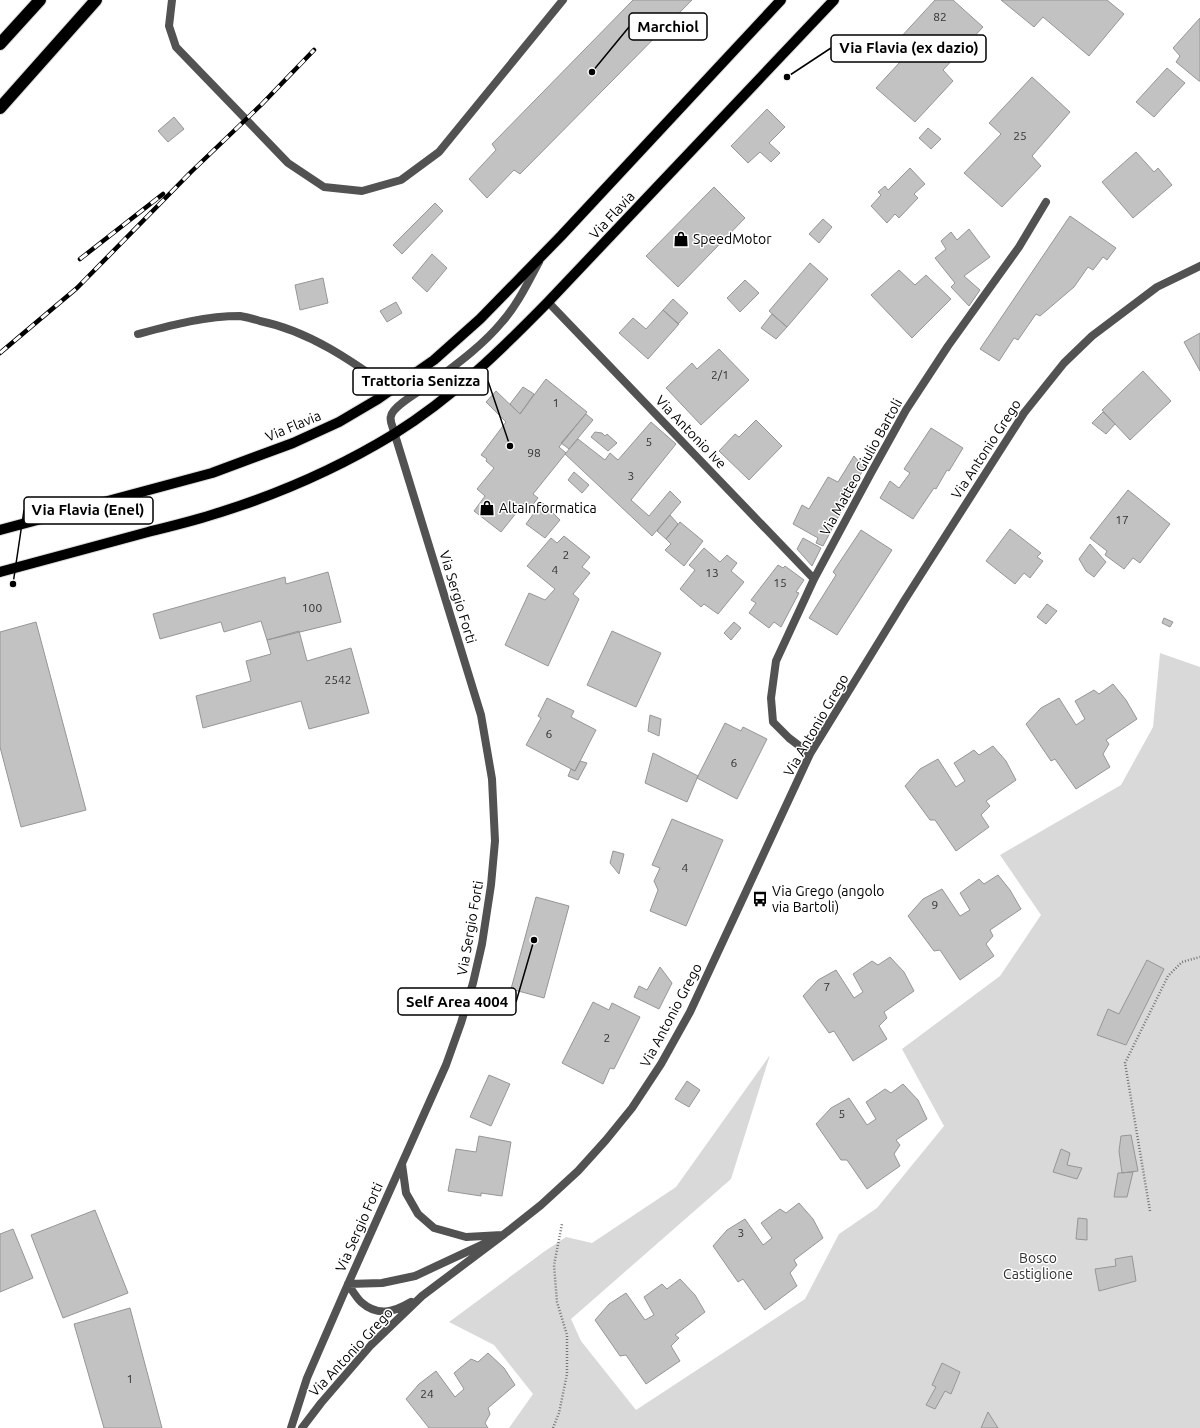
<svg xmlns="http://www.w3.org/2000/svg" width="1200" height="1428" font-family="Ubuntu,sans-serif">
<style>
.green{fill:#d9d9d9}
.building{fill:#c2c2c2;stroke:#969696}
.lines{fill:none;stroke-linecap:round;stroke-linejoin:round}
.primary-casing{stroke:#dbdbdb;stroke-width:12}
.highway-casing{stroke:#dbdbdb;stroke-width:14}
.path{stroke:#747474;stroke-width:2.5;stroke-dasharray:1 2;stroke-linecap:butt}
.lane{stroke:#525252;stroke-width:8}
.street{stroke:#525252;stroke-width:8}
.primary{stroke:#000;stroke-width:10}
.highway{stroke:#000;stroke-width:12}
.rail-casing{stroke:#000;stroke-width:4.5}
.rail{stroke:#fff;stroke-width:3;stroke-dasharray:9;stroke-linecap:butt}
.labels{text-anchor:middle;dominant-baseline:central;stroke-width:3;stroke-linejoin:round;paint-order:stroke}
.number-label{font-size:12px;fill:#303030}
.street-label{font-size:14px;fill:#000;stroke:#fff}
.poi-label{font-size:14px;fill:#000;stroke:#fff;text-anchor:start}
.park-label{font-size:14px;fill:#303030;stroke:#fff}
.leader{fill:none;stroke:#000;stroke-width:1.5}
.callout-dot{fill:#000;stroke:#fff;stroke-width:1.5}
.callout{fill:#fff;stroke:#000;stroke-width:1.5}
.callout-label{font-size:15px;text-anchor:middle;font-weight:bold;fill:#000}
</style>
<rect width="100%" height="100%" fill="#fff"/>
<path class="green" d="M1160 653 1200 667V1428H509L533 1394 494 1345 449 1322 545 1251 566 1237 592 1243 676 1187 770 1055 731 1179 571 1319 581 1341 636 1410 805 1299 839 1234 877 1208 944 1126 902 1049 1000 976 1041 915 1000 855 1121 785 1153 727Z"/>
<path class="building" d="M633 0H692L520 174 514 170 487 198 469 179 496 150 492 144Z
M935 0H953L983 27 943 70 953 81 915 122 876 88 912 49 900 38Z
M1001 0H1107L1124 14 1089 56 1043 17 1034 27Z
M1200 18V81H1199L1176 62 1180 56 1173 48Z
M1167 68 1185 83 1154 117 1136 102Z
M1032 77 1070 112 1032 156 1041 166 1002 207 964 173 1001 134 989 123Z
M767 109 785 127 769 143 780 153 771 162 760 152 748 163 731 146Z
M174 117 184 129 168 142 158 131Z
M928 128 941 139 931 149 919 138Z
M1136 152 1154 172 1158 168 1172 185 1133 218 1102 182Z
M910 168 925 184 914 194 918 198 899 218 895 214 887 223 871 206 881 195 878 192 885 186 888 190Z
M714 187 745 218 678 287 646 256Z
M435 203 443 211 402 254 393 245Z
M1070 216 1116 248 1107 260 1103 257 1093 270 1088 267 1074 287 1040 316 1036 314 1018 340 1014 338 999 361 980 349Z
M823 219 832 227 819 243 809 234Z
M969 229 990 257 964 276 980 290 969 306 951 287 955 283 935 258 946 249 941 241 951 232 957 240Z
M432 254 447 268 427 292 412 278Z
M810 263 828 279 787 327 769 311Z
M899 270 915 285 926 275 951 299 912 338 871 295Z
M323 278 328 303 300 310 295 285Z
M745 280 759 293 740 312 727 298Z
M673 299 688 313 678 324 663 310Z
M396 302 402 313 387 322 380 311Z
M663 310 679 324 648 359 619 333 633 318 646 329Z
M772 314 787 327 776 339 761 328Z
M1200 333V371L1184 342Z
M719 349 749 380 701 425 666 388 692 363 697 369Z
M1143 371 1171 401 1130 440 1102 410Z
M546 379 587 412 559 447 566 453 533 494 538 498 531 507 525 502 501 532 474 511 485 496 477 489 494 468 486 461 487 459 481 455 506 422 486 402 496 391 520 414Z
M523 387 534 394 520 414 510 404Z
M1103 412 1115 424 1106 434 1092 423Z
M586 414 593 420 569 449 561 443Z
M756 420 782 446 749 480 719 451 735 434 739 437Z
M651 422 676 444 631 500 649 516 670 491 681 502 652 536 565 454 578 439 605 460 610 453 618 460Z
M931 428 963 448 949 471 947 470 936 489 934 488 913 519 880 498 890 481 899 488 910 473 904 469Z
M595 432 602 433 605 436 607 434 617 443 608 451 591 437Z
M854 456 864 468 823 546 816 543 818 538 793 524 802 505 809 509 828 477 838 482Z
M574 472 589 485 582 493 568 480Z
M1128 490 1170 524 1140 563 1133 558 1124 569 1105 555 1107 551 1090 538Z
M542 502 560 520 545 538 526 524Z
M670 515 678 524 666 539 657 531Z
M680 522 703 541 684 566 665 550 671 544 666 539Z
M1010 529 1041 553 1037 557 1043 561 1030 578 1024 573 1015 584 986 561Z
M861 530 892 550 837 635 809 618 836 575 833 572Z
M564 536 590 557 582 567 590 573 573 594 579 599 548 666 505 645 529 593 545 600 555 589 527 566 551 538 557 543Z
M803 538 821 548 812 566 797 549Z
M1090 544 1106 562 1094 577 1086 571 1079 559Z
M704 548 720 562 727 555 737 563 731 571 744 582 718 614 704 604 701 607 680 589 695 570 689 565Z
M778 565 783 568 785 566 804 580 796 592 799 593 781 627 774 622 769 628 749 613 756 603 751 600Z
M328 572 341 622 267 640 261 621 224 632 221 622 160 639 153 614 285 577 286 584Z
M1047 604 1057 611 1046 624 1037 617Z
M1164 618 1173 622 1170 627 1162 623Z
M36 622 86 810 21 827 0 747V632Z
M734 622 741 628 731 640 724 633Z
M299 631 307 661 351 648 369 713 309 729 301 701 203 728 196 696 251 681 246 661 271 654 267 640Z
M612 631 661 653 636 707 587 685Z
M1113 684 1126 700 1137 719 1106 740 1109 744 1103 754 1110 767 1076 789 1055 759 1051 761 1026 724 1041 708 1059 698 1076 725 1085 719 1075 701 1094 690 1099 694Z
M547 698 574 711 571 717 596 730 575 771 526 745 541 718 538 716Z
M650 715 661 719 659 736 648 731Z
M725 723 741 731 743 727 767 739 737 799 697 778Z
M993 746 1006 761 1016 780 986 801 990 806 981 815 989 827 956 851 935 820H930L905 786 920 769 938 759 956 787 965 781 954 763 974 750 979 755Z
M653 753 698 776 687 802 645 783Z
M580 761 587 763 578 780 568 776 571 769 575 771Z
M672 819 723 840 686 926 650 911 658 890 654 881 660 868 652 865Z
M613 851 624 854 619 874 610 863Z
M998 875 1010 890 1021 909 990 930 993 936 986 944 994 956 960 980 940 950 934 951 908 916 923 899 942 889 960 916 970 910 960 893 979 879 984 884Z
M536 897 569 906 544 998 511 989Z
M890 957 904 972 914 991 884 1012 887 1018 879 1026 887 1039 853 1061 834 1031 829 1033 803 996 818 980 836 970 854 998 863 992 853 974 872 961 878 965Z
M1147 960 1164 969 1126 1045 1097 1035 1108 1009 1119 1014Z
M660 967 672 983 659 1009 634 997 639 986 647 990Z
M593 1002 609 1010 612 1003 640 1017 614 1069 610 1068 603 1084 562 1063Z
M489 1075 510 1084 491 1126 470 1117Z
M687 1081 700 1090 689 1107 675 1099Z
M903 1084 918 1100 927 1119 896 1140 900 1145 894 1154 900 1166 867 1189 847 1160H841L816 1124 831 1108 849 1098 867 1125 876 1119 866 1102 885 1089 891 1093Z
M1131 1135 1138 1171 1122 1173 1119 1151 1121 1136Z
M479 1136 511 1142 502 1196 481 1193V1196L448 1191 456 1149 476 1152Z
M1061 1149 1070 1153 1067 1165 1082 1168 1077 1179 1053 1172Z
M1133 1172 1127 1197H1114L1118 1173Z
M799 1203 813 1219 823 1238 794 1260 797 1265 790 1273 797 1286 765 1310 743 1279 738 1282 713 1246 727 1230 745 1219 763 1245 772 1238 761 1223 780 1209 786 1213Z
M95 1210 128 1293 63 1318 31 1235Z
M1078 1218 1087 1219V1240L1076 1239Z
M13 1229 33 1278 0 1292V1234Z
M1132 1256 1136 1281 1099 1291 1095 1269 1116 1266 1115 1259Z
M680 1279 695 1295 705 1312 675 1335 679 1338 671 1346 680 1361 646 1384 626 1355 620 1356 595 1320 609 1304 626 1293 645 1320 654 1315 644 1297 662 1284 667 1289Z
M130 1308 162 1428H104L74 1324Z
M488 1353 504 1368 515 1385 488 1408 490 1414 485 1423 488 1428H429L406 1399 419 1384 436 1371 455 1397 464 1389 454 1373 471 1359 478 1362Z
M942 1363 960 1372 951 1394 945 1391 935 1409 926 1405 936 1387 932 1385Z
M988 1412 998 1428H981Z"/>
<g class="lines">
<g class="primary-casing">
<path id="primary" d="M0 530 212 473 293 443 339 422 378 399 434 360 480 319 561 236 781 0
M0 572C49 559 99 545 148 532 172 526 197 520 221 512 281 493 340 467 394 434 452 398 501 350 548 302L834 0"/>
</g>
<g class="highway-casing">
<path id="highway" d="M0 44 40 0
M0 108 96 0"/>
</g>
<path class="path" d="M1150 1211 1125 1063 1168 976 1182 962 1200 957
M553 1428 559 1413 567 1374V1335L557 1302 554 1265 562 1224"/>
<path class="lane" d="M172 0 169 26 176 47 288 163 324 187 362 191 401 180 439 152 563 0
M138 334C172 325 205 316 240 316 246 317 254 319 260 321 309 331 352 361 391 389"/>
<path class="street" d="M548 302 814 579
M810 754 789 738 773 722 771 698 776 661 814 579 871 473 906 410 948 346 1019 247 1046 202
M402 1164 406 1193 418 1214 434 1228 466 1237 502 1235
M348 1284 382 1283 415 1276 488 1242
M348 1284C352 1290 356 1297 361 1302 378 1317 394 1312 411 1302
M291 1428 307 1378 344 1293 446 1065 461 1023 473 983 482 944 491 885 495 841 492 779 481 715 391 422C391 420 390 418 391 416 393 405 424 389 433 382 457 364 483 345 502 322 518 304 528 282 539 262
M302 1428 321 1403 371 1345 422 1296 503 1235 541 1205 578 1171 606 1140 632 1108 661 1064 690 1012 810 754 904 601 1024 413 1064 363 1092 336 1157 287 1200 266"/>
<use href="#primary" class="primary"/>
<use href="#highway" class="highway"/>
<g class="rail-casing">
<path id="rail" d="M80 259 163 194
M0 353 77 288 191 172 262 104 314 50"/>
</g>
<use href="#rail" class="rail"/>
</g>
<defs>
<g id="shop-bare" transform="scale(1.2)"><path d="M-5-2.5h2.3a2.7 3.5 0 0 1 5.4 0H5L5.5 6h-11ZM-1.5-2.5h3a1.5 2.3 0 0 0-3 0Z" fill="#000" stroke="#fff" stroke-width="2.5" paint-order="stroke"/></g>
<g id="bus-bare" transform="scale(1.2)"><path d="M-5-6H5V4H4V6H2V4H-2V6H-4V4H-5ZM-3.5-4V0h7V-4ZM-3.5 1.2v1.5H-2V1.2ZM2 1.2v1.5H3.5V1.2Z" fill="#000" stroke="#fff" stroke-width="2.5" paint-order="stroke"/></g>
</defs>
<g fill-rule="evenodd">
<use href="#shop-bare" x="681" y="239"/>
<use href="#shop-bare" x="487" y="508"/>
<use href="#bus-bare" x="760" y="899"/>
</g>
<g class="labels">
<g class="number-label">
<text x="940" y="16">82</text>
<text x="1020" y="135">25</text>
<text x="720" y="374">2/1</text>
<text x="556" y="402">1</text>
<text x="649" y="441">5</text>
<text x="534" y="452">98</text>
<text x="631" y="475">3</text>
<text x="1122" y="519">17</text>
<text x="566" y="554">2</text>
<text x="555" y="569">4</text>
<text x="712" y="572">13</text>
<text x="780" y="582">15</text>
<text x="312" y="607">100</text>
<text x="338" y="679">2542</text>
<text x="549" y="733">6</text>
<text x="734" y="762">6</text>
<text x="685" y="867">4</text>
<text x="935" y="904">9</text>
<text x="827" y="986">7</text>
<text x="607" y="1037">2</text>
<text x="842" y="1113">5</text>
<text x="741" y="1232">3</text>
<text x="130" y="1378">1</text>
<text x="427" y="1393">24</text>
</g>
<g class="street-label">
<text transform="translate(612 215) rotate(-47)">Via Flavia</text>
<text transform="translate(293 426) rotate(-23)">Via Flavia</text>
<text transform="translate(691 432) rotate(46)">Via Antonio Ive</text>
<text transform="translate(986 449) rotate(-57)">Via Antonio Grego</text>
<text transform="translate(861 467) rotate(-61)">Via Matteo Giulio Bartoli</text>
<text transform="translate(458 597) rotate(73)">Via Sergio Forti</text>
<text transform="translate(816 725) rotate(-60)">Via Antonio Grego</text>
<text transform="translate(470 928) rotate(-80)">Via Sergio Forti</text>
<text transform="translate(671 1015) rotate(-62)">Via Antonio Grego</text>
<text transform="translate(359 1227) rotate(-66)">Via Sergio Forti</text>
<text transform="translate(351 1352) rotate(-47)">Via Antonio Grego</text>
</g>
<g class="poi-label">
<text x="693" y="239">SpeedMotor</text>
<text x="499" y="508">AltaInformatica</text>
<text x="772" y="891">Via Grego (angolo<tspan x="772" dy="16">via Bartoli)</tspan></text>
</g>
<g class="park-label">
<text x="1038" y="1258">Bosco<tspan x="1038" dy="16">Castiglione</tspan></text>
</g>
</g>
<path class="leader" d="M592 72L629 27M787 77L831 48M510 446L488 381M13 584L24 510M534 940L516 1002"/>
<g class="callout-dot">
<circle cx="592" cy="72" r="4"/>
<circle cx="787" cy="77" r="4"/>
<circle cx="510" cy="446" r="4"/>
<circle cx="13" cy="584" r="4"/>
<circle cx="534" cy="940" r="4"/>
</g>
<g class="callout">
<rect x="629" y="13" width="78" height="27" rx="4"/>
<rect x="831" y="35" width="155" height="27" rx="4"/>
<rect x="353" y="368" width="135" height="27" rx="4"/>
<rect x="24" y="497" width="129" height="27" rx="4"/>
<rect x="398" y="988" width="118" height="27" rx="4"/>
</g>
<g class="callout-label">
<text x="668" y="32">Marchiol</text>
<text x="909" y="53">Via Flavia (ex dazio)</text>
<text x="421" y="386">Trattoria Senizza</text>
<text x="88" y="515">Via Flavia (Enel)</text>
<text x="457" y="1007">Self Area 4004</text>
</g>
</svg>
